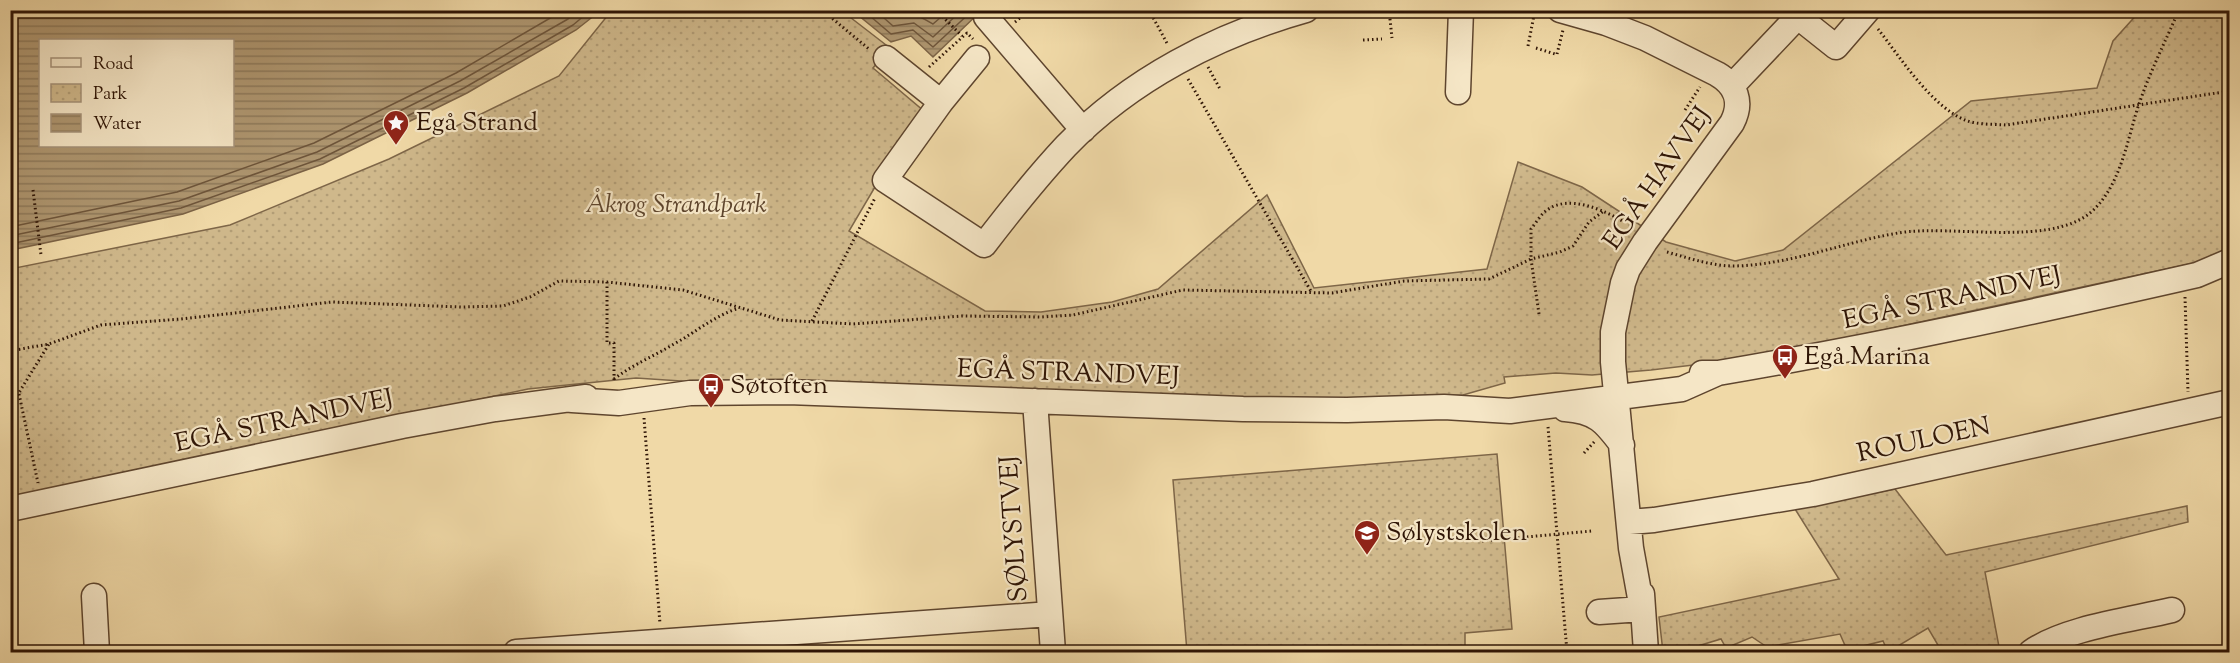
<svg xmlns="http://www.w3.org/2000/svg" width="2240" height="663" font-family="'Sorts Mill Goudy',serif">
<style>
.park{fill:url(#park-dots);stroke:#7e6648;stroke-width:1.5}
.water{fill:url(#water-rules);stroke:#7b6245;stroke-width:1.5;fill-rule:evenodd}
.lines{fill:none;stroke-linecap:round;stroke-linejoin:round}
.shore{stroke:#6e553a;stroke-width:1.5}
.minor-casing{stroke:#5e452e;stroke-width:27}
.path{stroke:#2e1405;stroke-width:3;stroke-dasharray:1.5 3;stroke-linecap:butt}
.minor{stroke:#f5e6c6;stroke-width:24}
.labels{text-anchor:middle;dominant-baseline:central;stroke-width:4.5;stroke-linejoin:round;paint-order:stroke}
.poi-label{font-size:26px;fill:#2e1405;stroke:#f5e6c6;text-anchor:start}
.street-label{font-size:26px;fill:#2e1405;stroke:#f5e6c6}
.park-label{font-size:26px;font-style:italic;fill:#5e452d;stroke:#f5e6c6}
</style>
<defs>
<pattern id="park-dots" width="8" height="8" patternUnits="userSpaceOnUse" patternTransform="scale(1.5)"><rect width="8" height="8" fill="#cfb88b"/><path d="M2 2h.1M6 6h.1" fill="none" stroke="#b29d76" stroke-width="1.8" stroke-linecap="round"/></pattern>
<pattern id="water-rules" width="6" height="5" patternUnits="userSpaceOnUse" patternTransform="scale(1.5)"><rect width="6" height="5" fill="#ae9670"/><path d="M0 2.5h6" fill="none" stroke="#8e795a"/></pattern>
</defs>
<rect width="100%" height="100%" fill="#f0d9a7"/>
<filter id="stains"><feTurbulence type="fractalNoise" baseFrequency=".00333" numOctaves="4"/><feColorMatrix values="0 0 0 0 .2 0 0 0 0 .09 0 0 0 0 .02 0 0 0 .5 -.17"/></filter>
<radialGradient id="worn" r=".72"><stop offset=".6" stop-color="#630" stop-opacity="0"/><stop offset="1" stop-color="#630" stop-opacity=".3"/></radialGradient>
<path class="park" d="M612 10 842 11 890 48 873 68 925 112 885 170 849 231 985 311 1041 312 1112 302 1158 289 1267 195 1314 288 1487 269 1518 162 1582 187 1666 242 1735 261 1783 250 1971 101 2097 88 2113 41 2140 11H2229V253L2194 263 1771 354 1736 360 1651 370 1592 375 1556 373 1504 377 1505 383 1463 395 1294 399 696 382 636 378 528 389 11 498 10 269 230 225 389 159 559 76Z
M1497 454 1512 629 1465 633V652H1187L1173 480Z
M1895 489 1946 555 2187 506 2188 522 1985 572 2000 652H1942L1928 628 1888 652 1883 641 1847 650 1840 634 1767 647 1752 637 1726 648 1721 639 1678 652H1663L1659 617 1839 579 1795 509Z"/>
<path class="water" d="M11 10H600V11L576 30 467 93 323 164 183 214 11 250ZM40 40H232V146H40Z
M853 11H981L933 57 911 36 891 42Z"/>
<g class="lines">
<path class="shore" d="M863 10 891 34 913 30 933 47 973 10
M875 10 893 26 914 23 933 37 962 10
M889 10 896 16C913 12 919 16 933 24L949 10
M10 227 177 192 314 143 456 73 564 10
M10 236 179 201 317 152 460 81 568 19 578 10
M10 244 181 208 320 159 464 88 573 25 591 10"/>
<g class="minor-casing">
<path id="minor" d="M1560 10 1606 23 1645 38 1717 74C1736 85 1743 102 1732 123L1645 242 1628 269 1623 283 1613 332V362L1631 548 1642 609
M1797 16 1836 47 1868 10
M986 17 1083 130
M886 58 941 102
M977 58 941 102 885 180 984 245C1010 211 1037 177 1066 146 1131 79 1217 35 1306 10
M1732 86 1804 10
M1458 92 1461 10
M1702 373H1718C1878 346 2038 311 2197 275L2230 261
M572 400 619 403 690 393 788 392 1243 409 1347 410 1444 407 1510 411 1682 389 1718 373
M1035 401 1053 652
M1565 409C1596 411 1605 422 1622 445
M10 509 402 426 495 409 586 397
M1629 522 1654 520 1813 494 2230 402
M1642 594 1646 652
M94 596 97 652
M1599 612 1642 609
M516 652 1050 614
M2031 652C2065 628 2130 620 2172 610"/>
</g>
<path class="path" d="M822 10 869 49
M936 10 962 36
M1149 10 1168 45
M1389 10 1392 38
M1015 22 1030 10
M1878 29C1900 57 1931 106 1965 120 1977 125 1993 124 2006 125L2230 91
M1363 40 1382 39
M1528 46 1535 10
M1536 48 1555 54
M1557 54 1563 30
M929 67 967 33 973 39
M1208 67 1220 89
M2230 72V94
M1188 79 1312 293
M1685 110 1700 87
M33 190 41 255
M1667 252C1689 258 1711 266 1734 266 1790 265 1844 242 1898 233 1951 224 2048 247 2090 213 2120 188 2127 141 2138 107 2149 74 2165 42 2179 10
M607 282V343H614V380
M2185 297 2188 392
M1539 314 1531 259 1560 252 1573 246 1589 222 1605 210
M812 321 875 198
M10 351 49 344 101 325 181 319 332 302 461 307 503 306 530 297 559 281 607 282 683 290 780 320 853 324 962 316 1041 317 1073 315 1183 290 1332 293 1404 281 1489 279 1531 259V229C1536 223 1541 214 1547 210 1569 194 1604 210 1624 222
M614 379C632 365 654 356 674 344 696 332 714 316 739 308
M19 394 38 483
M10 407 49 344
M644 418 660 624
M1548 427 1567 652
M1584 453 1595 441
M1482 541 1592 531
M1541 652 1602 647"/>
<use href="#minor" class="minor"/>
</g>
<defs>
<g id="sight-pin" transform="scale(1.35)"><path d="M0 17L-7.5 6A9.5 9.5 0 1 1 7.5 6Z" fill="#8f2418" stroke="#f5e6c6"/><path d="M0-6L1.8-2.2L6-1.7L2.9 1.2L3.7 5.4L0 3.3L-3.7 5.4L-2.9 1.2L-6-1.7L-1.8-2.2Z" fill="#fff"/></g>
<g id="bus-pin" transform="scale(1.35)"><path d="M0 17L-7.5 6A9.5 9.5 0 1 1 7.5 6Z" fill="#8f2418" stroke="#f5e6c6"/><path d="M-5-6H5V4H4V6H2V4H-2V6H-4V4H-5ZM-3.5-4V0h7V-4ZM-3.5 1.2v1.5H-2V1.2ZM2 1.2v1.5H3.5V1.2Z" fill="#fff"/></g>
<g id="school-pin" transform="scale(1.35)"><path d="M0 17L-7.5 6A9.5 9.5 0 1 1 7.5 6Z" fill="#8f2418" stroke="#f5e6c6"/><path d="M0-5L7-2L0 1L-7-2ZM-4 1L0 2.5L4 1V4Q0 6-4 4Z" fill="#fff"/></g>
</defs>
<g fill-rule="evenodd">
<use href="#sight-pin" x="396" y="123"/>
<use href="#bus-pin" x="1785" y="357"/>
<use href="#bus-pin" x="711" y="386"/>
<use href="#school-pin" x="1367" y="533"/>
</g>
<g class="labels">
<g class="poi-label">
<text x="416" y="123">Egå Strand</text>
<text x="1804" y="357">Egå Marina</text>
<text x="730" y="386">Søtoften</text>
<text x="1386" y="533">Sølystskolen</text>
</g>
<g class="street-label">
<text transform="translate(1658 179) rotate(-55)">EGÅ HAVVEJ</text>
<text transform="translate(1952 299) rotate(-12)">EGÅ STRANDVEJ</text>
<text transform="translate(1068 374) rotate(2)">EGÅ STRANDVEJ</text>
<text transform="translate(284 422) rotate(-12)">EGÅ STRANDVEJ</text>
<text transform="translate(1924 441) rotate(-12)">ROULOEN</text>
<text transform="translate(1015 529) rotate(-94)">SØLYSTVEJ</text>
</g>
<g class="park-label">
<text x="676" y="205">Åkrog Strandpark</text>
</g>
</g>
<rect width="2240" height="663" fill="none" stroke="#f0d9a7" stroke-width="36"/>
<rect x="12" y="12" width="2216" height="639" fill="none" stroke="#2e1405" stroke-width="3"/>
<rect x="18" y="18" width="2204" height="627" fill="none" stroke="#2e1405" stroke-width="1.5"/>
<rect x="39" y="39" width="195" height="108" fill="#f5e6c6" stroke="#a59279" stroke-width="1.5"/>
<rect x="51" y="58" width="30" height="9" fill="#f5e6c6" stroke="#a59279" stroke-width="1.5"/>
<text x="93" y="69" font-size="18" fill="#2e1405">Road</text>
<rect x="51" y="84" width="30" height="18" fill="url(#park-dots)" stroke="#a59279" stroke-width="1.5"/>
<text x="93" y="99" font-size="18" fill="#2e1405">Park</text>
<rect x="51" y="114" width="30" height="18" fill="url(#water-rules)" stroke="#a59279" stroke-width="1.5"/>
<text x="93" y="129" font-size="18" fill="#2e1405">Water</text>
<rect width="100%" height="100%" filter="url(#stains)"/>
<rect width="100%" height="100%" fill="url(#worn)"/>
</svg>
